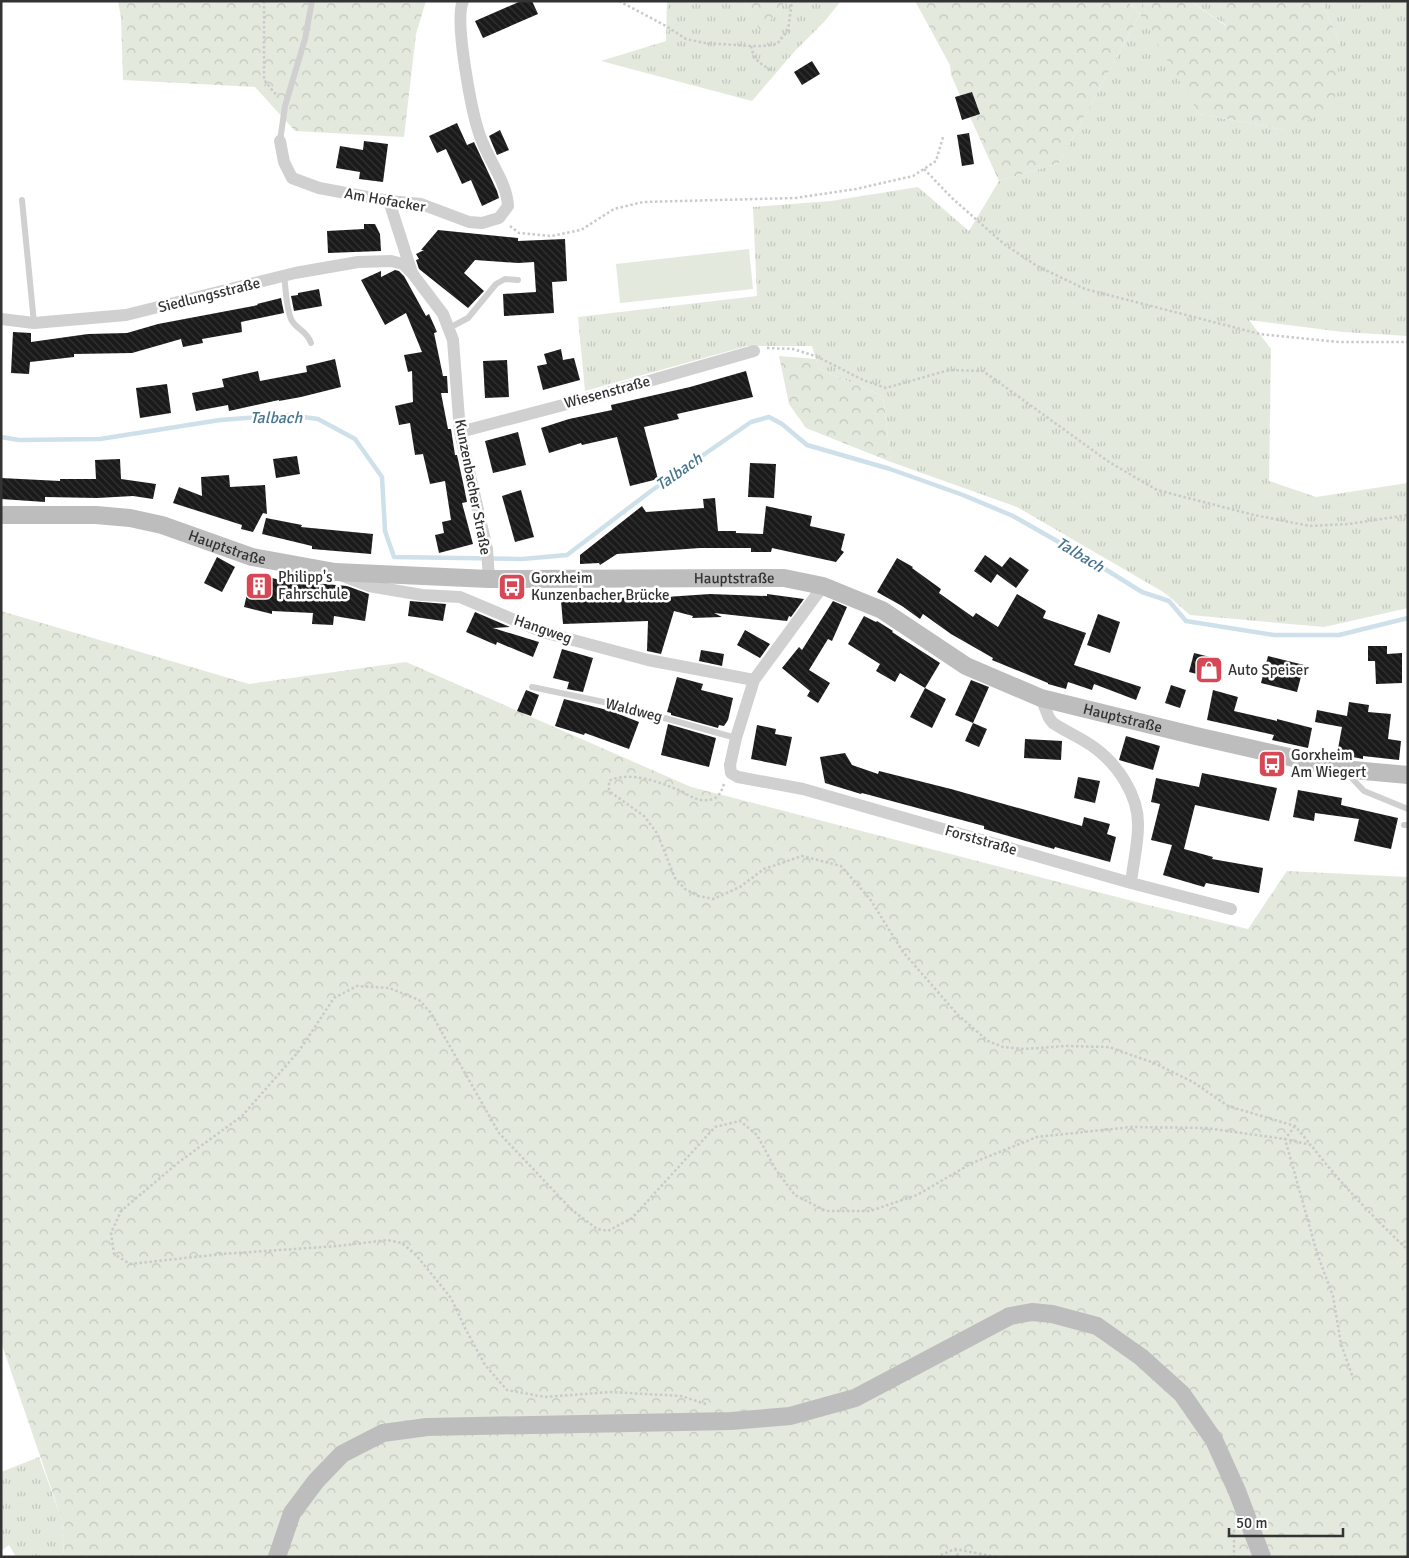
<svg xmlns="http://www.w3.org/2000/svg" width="1409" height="1558" font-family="Signika,sans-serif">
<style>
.grass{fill:url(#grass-tufts)}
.forest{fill:url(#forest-crowns)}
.pitch{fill:#e3e9dd}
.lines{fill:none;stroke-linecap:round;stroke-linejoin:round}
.stream{stroke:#cee0e9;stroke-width:4.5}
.building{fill:url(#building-back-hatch)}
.path{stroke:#cacaca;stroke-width:2.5;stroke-dasharray:2.5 2.5;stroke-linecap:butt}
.lane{stroke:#d0d0d0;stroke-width:6}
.street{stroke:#d0d0d0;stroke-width:12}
.secondary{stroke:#bdbdbd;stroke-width:18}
.labels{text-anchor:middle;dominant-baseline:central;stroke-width:5;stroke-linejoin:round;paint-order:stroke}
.street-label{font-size:15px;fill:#333;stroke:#fff}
.poi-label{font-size:15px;fill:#333;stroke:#fff;text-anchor:start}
.water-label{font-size:16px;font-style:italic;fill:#47748f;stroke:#fff}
</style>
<defs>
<pattern id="grass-tufts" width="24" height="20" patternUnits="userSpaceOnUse" patternTransform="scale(1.25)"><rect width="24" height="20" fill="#e3e9dd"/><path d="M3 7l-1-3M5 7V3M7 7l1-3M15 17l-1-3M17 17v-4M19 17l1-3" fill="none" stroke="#c3c8be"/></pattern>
<pattern id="forest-crowns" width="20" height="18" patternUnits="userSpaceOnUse" patternTransform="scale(1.25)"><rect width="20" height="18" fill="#e3e9dd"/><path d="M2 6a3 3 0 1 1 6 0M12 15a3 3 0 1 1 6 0" fill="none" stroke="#c3c8be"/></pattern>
<pattern id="building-back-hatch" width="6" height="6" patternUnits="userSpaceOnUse" patternTransform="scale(1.25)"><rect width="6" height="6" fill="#1a1a1a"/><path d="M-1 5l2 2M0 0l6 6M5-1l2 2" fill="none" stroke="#333"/></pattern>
</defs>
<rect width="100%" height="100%" fill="#fff"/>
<path class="grass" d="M667 1H744L761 32 785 1H841L824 22 794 52 752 101 601 61 666 41Z
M1127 1H1146L1141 14 1199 114 1285 130 1340 44 1322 1H1408V336L1343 332 1249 320 1271 349 1269 481 1316 497 1408 483V608L1324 627 1190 615 1165 593 1017 507 891 462 883 396 819 369 812 346H747L585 391 578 317 757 296 753 207 831 201 918 187 969 231 999 181 1059 163 1140 14Z
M1190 1H1219L1227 26Z
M39 1457 62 1520 64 1557H16L9 1545 1 1551V1472Z"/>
<path class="forest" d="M118 1H426L416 34 404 137 295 131 255 87 123 80 121 17Z
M744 1H785L761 33Z
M915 1H1127L1140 14 1146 1H1190L1226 26 1219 1H1322L1340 44 1334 109 1285 130 1199 114 1140 14 1059 163 999 181 951 75 950 65Z
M779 356 816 359 819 369 883 396 891 462 806 428 789 404Z
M1 611 249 684 406 662 691 787 1144 904 1248 929 1287 871 1408 877V1557H64L62 1520 1 1342Z"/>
<path class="pitch" d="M749 249 753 289 620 303 616 264Z"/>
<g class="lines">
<path class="stream" d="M1 437 19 440 100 439 220 420 288 415 318 419 355 439 382 477 385 531 394 557 522 559 567 555 651 491 751 422 769 417 782 424 807 445 890 469 963 495 1013 516 1092 561 1142 592 1169 601 1186 621 1274 635H1339L1408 618"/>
</g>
<path class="building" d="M521 1H532L538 14 483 38 475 21Z
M812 61 820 74 802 85 794 72Z
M972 92 980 114 962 120 955 97Z
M457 123 467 145 474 142 497 191 499 198 482 206 471 180 462 184 446 149 437 153 429 136Z
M500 130 509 150 497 155 489 136Z
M969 133 974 164 962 166 957 135Z
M364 141 388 144 383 182 359 179 360 172 336 168 340 146 363 150Z
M364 224H375L380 234 381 251 328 253 327 231 364 229Z
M438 230 518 238V241L565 239 567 281 552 282 554 313 504 316 503 294 536 292 534 262 518 263 475 260 464 273 484 291 468 308 419 269 416 260 419 259 416 254 424 250H421Z
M395 270 399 271 404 276 426 316 429 314 437 332 434 333 443 376H447L448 393H441L448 429H451L455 455H457L464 487 467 502 462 503 473 544 439 553 435 535 444 533 442 522 451 520 445 481 430 484 423 454 415 455 410 423 399 425 395 406 413 402 412 371 408 372 404 355 422 352 406 313 385 325 361 280 381 271V277Z
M319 289 322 306 294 311 291 296 298 295V293Z
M281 298 284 313 241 322 242 332 202 339 203 343 183 347 181 339 132 353 74 354V357L30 362 29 374 11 373 13 332 31 333V342L88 334 127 333 158 324 258 305 257 304Z
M561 349 563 360 574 358 580 380 543 390 537 366 547 364 544 354Z
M335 359 341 387 301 397 279 401V400L229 411 228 405 196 411 192 393 224 387 222 379 258 371 260 381 307 372 306 366Z
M507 360 509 397 485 398 483 361Z
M746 371 753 397 677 414 679 419 644 427 658 479 630 486 617 437 582 445 581 443 549 453 541 428 569 419 612 410 611 405 690 387Z
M167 384 171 413 140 418 136 388Z
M518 432 526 465 493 473 485 441Z
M297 456 300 474 276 478 273 459Z
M120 459 121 479 156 484 153 499 133 496 97 498 45 497V502L1 499V478L60 481V479H96L95 460Z
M750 463 776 464 774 498 748 497Z
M229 475 230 487 265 485 267 514 263 513 253 532 241 529 242 525 173 503 179 487 202 496 201 477Z
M521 490 534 537 515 542 502 496Z
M715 498 718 531H736V533L763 534 766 506 812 516 810 526 845 534 841 550 844 552 836 562 772 548 771 552H751V548H700L617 554 600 565 599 563 580 564V555L642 506 646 512 704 508 703 499Z
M266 518 302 525 301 527 373 534 371 554 312 549V546L262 534Z
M985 555 1002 567 1010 557 1029 570 1016 588 997 574 991 583 974 571Z
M217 557 235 567 222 592 204 583Z
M897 558 913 567 912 568 941 589 939 593 973 617 976 613 998 627 1017 594 1046 611 1043 618 1086 633 1074 665 1141 687 1136 700 1094 684 1092 690 1068 682 1066 689 1048 684V683L992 660 993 658 951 634 923 614 920 619 902 606 877 592Z
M252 573 292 583V581L347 586 369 594 365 621 334 616 333 625 312 624 313 613 272 611V614L244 607Z
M638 592 667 593 666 597 710 594 767 596V594L804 599 791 617 789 616 787 621 714 613 722 617 692 618 693 616 674 611 661 654 647 651 648 621 563 624 561 601 638 597Z
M410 601 446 604 443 621 408 616Z
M833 601 847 607 832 641 828 639 809 670 830 683 818 703 807 696 810 691 782 668 799 647 802 650Z
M475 612 510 627 493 628 539 642 533 657 497 642 496 645 466 632Z
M1098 614 1120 622 1110 653 1087 645Z
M864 616 876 622 877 621 893 631 892 632 940 663 925 688 900 673 895 682 876 671 880 664 848 644Z
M745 630 770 644 760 658 737 645Z
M1368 646H1387V654L1402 653V683L1376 684 1375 661H1368Z
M562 649 593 658 583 692 567 689 569 682 553 678Z
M701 650 724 654 722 666 699 661Z
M1194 653 1222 660 1217 679 1189 672Z
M1268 656 1304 665 1297 692 1261 683Z
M677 677 703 684 701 690 733 698 728 720 724 726 719 725 718 728 671 715V713L667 712Z
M971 680 989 687 973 723 955 715Z
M1171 685 1186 690 1180 708 1165 703Z
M925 688 946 699 932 728 910 717Z
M526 690 539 695 531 716 517 711Z
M1213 690 1238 697 1234 711 1277 721V719L1312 728 1308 748 1272 740 1274 735 1207 720Z
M564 699 611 711 639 722 629 749 585 733 584 735 555 726Z
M1349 702 1369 705 1368 712 1391 714 1388 739 1401 741 1399 760 1363 756V759L1337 754 1342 727 1315 722 1317 710 1347 716Z
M973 723 987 729 979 747 965 741Z
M668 724 716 738 709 767 661 755Z
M757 725 776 729 775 734 792 737 786 766 751 759Z
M1126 736 1160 746 1153 770 1119 760Z
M1025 739 1062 741 1061 760 1024 758Z
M845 753 852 765 878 774 879 771 951 789 1082 826 1084 817 1110 824 1107 834 1116 837 1110 862 1055 847 1054 849 984 829V826L862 793 861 794 825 783 820 757Z
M1202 773 1277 788 1269 821 1195 805 1184 849 1213 857 1212 859 1263 868 1259 893 1206 883 1204 887 1163 875 1172 845 1151 840 1160 804 1151 802 1156 778 1199 787Z
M1078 777 1100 781 1095 803 1074 798Z
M1298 790 1342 798 1341 805 1398 818 1391 849 1354 841 1359 819 1315 813 1314 821 1293 817Z"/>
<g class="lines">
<path class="path" d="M264 1V80L278 97
M619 1 666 26 686 39 705 43 751 46H763L777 44 788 30 792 1
M751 46C754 60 759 63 771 70
M924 169 952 198 1004 244 1037 266 1085 289 1260 334 1339 342H1408
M510 226 519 233 551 236 581 230 614 209 643 202 795 198 856 189 913 176 936 161 943 137
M767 348 793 349 818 357 863 380 886 388 949 370 983 371 1109 462 1157 490 1254 515 1310 526 1349 524 1408 515
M724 784C722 790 719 797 713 799 699 804 688 794 676 789 657 781 628 771 609 781V791L644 816 657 833 675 878 685 889 698 896 713 899 740 887 764 869 802 856 841 866 870 899 903 952 958 1015 988 1041 1003 1047 1024 1049 1066 1046 1109 1047 1154 1063 1193 1082 1228 1106 1295 1126 1310 1144
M1295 1126 1285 1139 1317 1253 1333 1296 1341 1344 1353 1378
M706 1404 681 1396 610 1392 545 1397 507 1390 485 1365 465 1328 451 1298 416 1255 402 1243 387 1240 338 1246 222 1254 130 1264 114 1254 111 1233 121 1211 179 1162 242 1116 299 1051 334 998 357 986 389 988 419 1000 431 1013 499 1133 572 1210 597 1229 608 1231 632 1218 715 1127 740 1121 757 1135 776 1170 795 1195 826 1211H870L917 1195 972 1163 1037 1137 1131 1127 1206 1128 1285 1139 1311 1145C1340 1183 1373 1217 1408 1250
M1234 1530V1557
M955 1549 959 1557
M936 1557 955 1549 997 1557"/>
<path class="lane" d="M280 141 285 106 305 39 312 1
M22 200 34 323
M284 276C286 289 286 307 291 319 296 330 306 329 311 343
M449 328 468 318 496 284 505 279 518 280
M532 687 618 705 736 738
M1347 773 1364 791 1408 809
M1404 825H1408"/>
<path class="street" d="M280 141 284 162 292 178 319 188 389 201 421 204 469 222 482 223 499 218 508 206C507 182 488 160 480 136 472 114 454 21 463 1
M389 201 412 273 443 314 453 340 460 432 487 549 489 579
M1 319 34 323 126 315 295 273 358 262 391 261 403 264 412 273
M460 432 586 399 754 351
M340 575 369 586 422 595 460 597 543 632 648 660 754 680
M823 586 754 680 736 738 730 765 731 773 738 777 803 789 1131 883 1231 909
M1041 698 1049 718 1053 723C1066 732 1082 738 1095 748 1118 765 1139 796 1138 826 1138 845 1133 864 1131 883"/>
<g class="secondary">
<path id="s1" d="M1 515H96L130 518 162 525 252 557 335 572 489 579 784 578 823 586 882 610 966 666 1041 698 1196 736 1342 769 1408 775"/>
<path d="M277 1557 292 1513 316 1481 342 1454 383 1433 427 1427 731 1421 790 1416 855 1398 1010 1316 1032 1312 1052 1314 1097 1326 1141 1357 1182 1394 1214 1440 1237 1491 1262 1557"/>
</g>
</g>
<defs>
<g id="building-square" transform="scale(1.4375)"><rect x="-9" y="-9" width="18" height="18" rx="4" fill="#d64856" stroke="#fff"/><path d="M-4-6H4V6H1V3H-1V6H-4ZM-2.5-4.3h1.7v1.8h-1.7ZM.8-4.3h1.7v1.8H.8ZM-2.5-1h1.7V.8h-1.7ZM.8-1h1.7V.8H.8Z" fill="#fff"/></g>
<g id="bus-square" transform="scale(1.4375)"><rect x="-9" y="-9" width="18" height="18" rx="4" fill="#d64856" stroke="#fff"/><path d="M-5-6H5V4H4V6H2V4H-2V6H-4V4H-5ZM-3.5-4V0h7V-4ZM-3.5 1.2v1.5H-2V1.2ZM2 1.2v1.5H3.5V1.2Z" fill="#fff"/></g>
<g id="shop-square" transform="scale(1.4375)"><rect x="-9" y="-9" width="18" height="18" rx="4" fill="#d64856" stroke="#fff"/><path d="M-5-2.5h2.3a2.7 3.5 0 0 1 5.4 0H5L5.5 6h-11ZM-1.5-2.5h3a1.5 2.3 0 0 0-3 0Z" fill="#fff"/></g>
</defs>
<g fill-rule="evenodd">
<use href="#building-square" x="259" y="586"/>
<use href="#bus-square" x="512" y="587"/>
<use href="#shop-square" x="1209" y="670"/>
<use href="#bus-square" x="1272" y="764"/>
</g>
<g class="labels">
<g class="street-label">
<text transform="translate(385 200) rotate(10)">Am Hofacker</text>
<text transform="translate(209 295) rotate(-14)">Siedlungsstraße</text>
<text transform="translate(607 392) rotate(-15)">Wiesenstraße</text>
<text transform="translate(473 487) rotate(79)">Kunzenbacher Straße</text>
<text stroke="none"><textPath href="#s1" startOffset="231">Hauptstraße</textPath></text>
<text stroke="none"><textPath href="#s1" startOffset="741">Hauptstraße</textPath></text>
<text transform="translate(543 629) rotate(19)">Hangweg</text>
<text transform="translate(634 710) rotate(14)">Waldweg</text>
<text stroke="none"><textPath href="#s1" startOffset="1161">Hauptstraße</textPath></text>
<text transform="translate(981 840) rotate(16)">Forststraße</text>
</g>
<g class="poi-label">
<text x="278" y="577">Philipp's<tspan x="278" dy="17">Fahrschule</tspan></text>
<text x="531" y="578">Gorxheim<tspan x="531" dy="17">Kunzenbacher Brücke</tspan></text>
<text x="1228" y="670">Auto Speiser</text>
<text x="1291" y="755">Gorxheim<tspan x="1291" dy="17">Am Wiegert</tspan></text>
</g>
<g class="water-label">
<text x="276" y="418">Talbach</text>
<text transform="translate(679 472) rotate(-35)">Talbach</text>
<text transform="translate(1080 555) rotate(31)">Talbach</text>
</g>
</g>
<rect width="1409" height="1558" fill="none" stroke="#333333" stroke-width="5"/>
<path d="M1229 1528v8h114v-8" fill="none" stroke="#333333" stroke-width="2.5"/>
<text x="1236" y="1528" font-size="15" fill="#333333" stroke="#ffffff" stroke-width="4" paint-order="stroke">50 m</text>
</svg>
